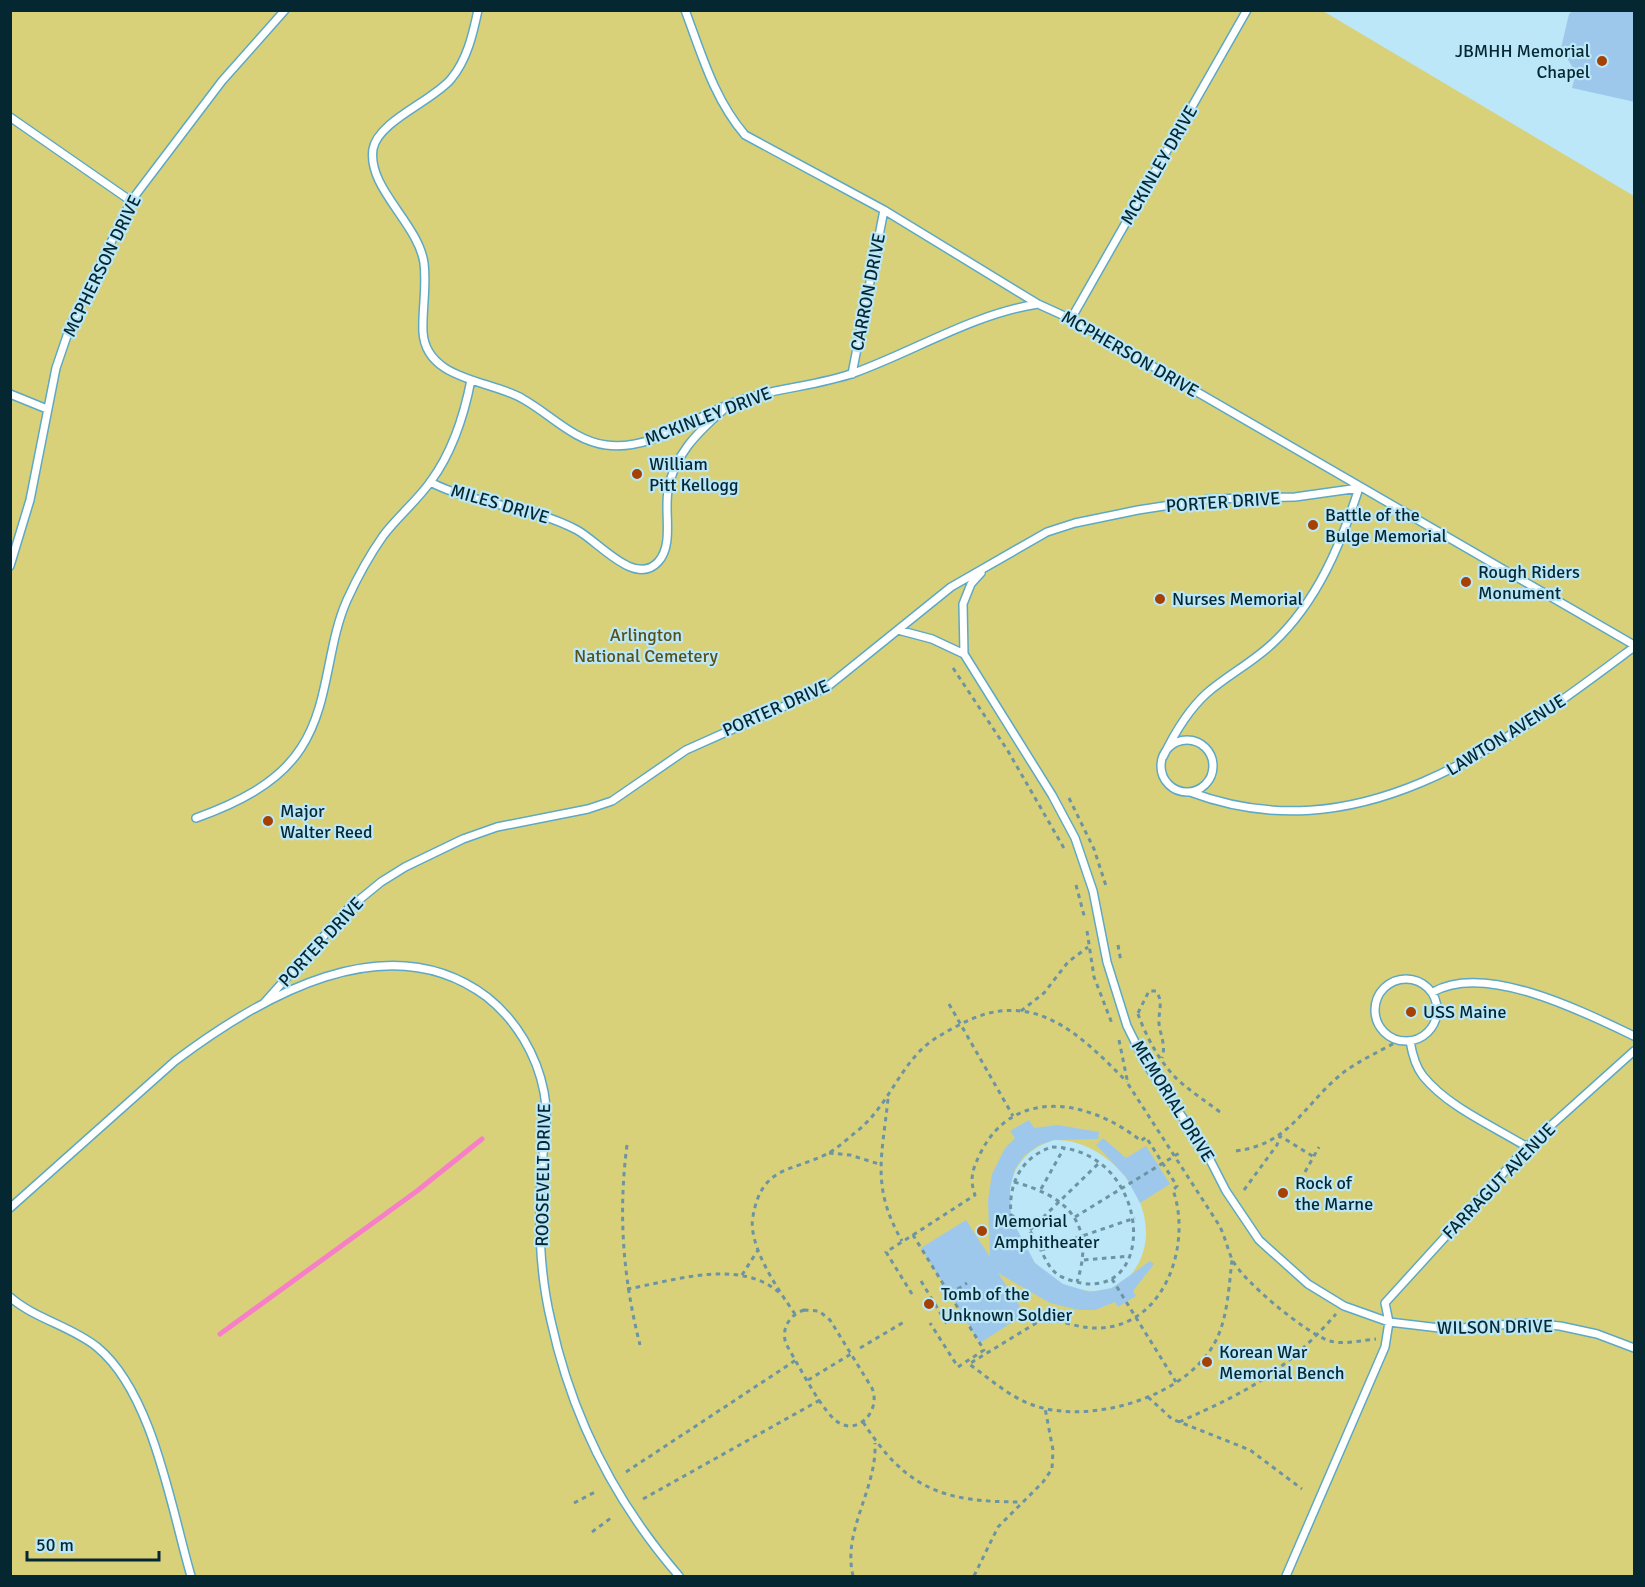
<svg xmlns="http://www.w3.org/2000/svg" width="1645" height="1587" font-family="Signika,sans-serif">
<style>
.green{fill:#d8d17a;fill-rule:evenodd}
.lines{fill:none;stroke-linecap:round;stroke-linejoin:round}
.stream{stroke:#f77fc8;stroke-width:5}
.building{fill:#9ec8eb}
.service-casing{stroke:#5da9c5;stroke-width:10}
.path{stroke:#6d94a3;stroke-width:3;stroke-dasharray:4.5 4.5;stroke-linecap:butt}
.service{stroke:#fff;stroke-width:7}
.poi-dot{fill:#a44103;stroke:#bbe7f8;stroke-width:2}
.labels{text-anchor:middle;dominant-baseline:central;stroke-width:4.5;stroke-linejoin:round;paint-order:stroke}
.poi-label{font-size:18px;fill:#052732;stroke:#bbe7f8;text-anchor:start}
.street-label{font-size:18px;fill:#052732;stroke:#bbe7f8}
.park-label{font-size:18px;fill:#575115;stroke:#bbe7f8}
</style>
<rect width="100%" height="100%" fill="#bbe7f8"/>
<path class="green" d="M11 11H1323L1634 196V1576H11ZM1054 1140C1114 1138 1173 1218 1133 1272 1110 1302 1065 1293 1041 1269 1001 1231 992 1159 1054 1140Z"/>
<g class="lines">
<path class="stream" d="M220 1334 417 1191 482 1139"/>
</g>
<path class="building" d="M1574 10H1635V102L1572 88 1576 73 1561 48 1569 14Z
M1029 1120 1034 1128 1058 1125 1099 1132 1098 1139 1054 1140 1039 1145 1024 1156 1015 1169 1010 1188 1011 1218 1035 1263 1063 1284 1090 1292 1112 1288 1150 1261 1154 1264 1133 1291 1136 1296 1118 1307 1115 1302 1095 1310H1079L1050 1303 998 1273 1025 1314 980 1343 921 1248 966 1220 990 1257 988 1200 992 1174 1005 1148 1015 1138 1010 1131Z
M1103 1138 1126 1158 1146 1146 1170 1184 1140 1203 1126 1177 1096 1145Z"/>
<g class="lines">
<g class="service-casing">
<path id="service" d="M478 10C473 34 467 60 451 79 433 101 378 121 373 149 367 188 418 223 424 263 427 286 422 309 423 332 426 381 492 380 523 399 550 414 574 441 606 445 650 451 691 419 730 404 770 388 814 387 854 373 915 351 973 314 1038 304
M685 10C702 55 714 99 745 135L884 210 1038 304 1071 319 1634 645
M10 117 131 201
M1071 319 1247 10
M852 374 884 210
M10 394 47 409
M430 482C477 506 530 505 577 530 599 542 635 587 658 562 674 545 664 513 668 491 673 456 698 432 723 410
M10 566 30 500 56 368 70 327 131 201 222 81 285 10
M981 573 971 584 963 604 964 654 1052 795 1075 838 1093 891 1107 962 1127 1026 1145 1062 1206 1152 1226 1191 1259 1240 1308 1284 1344 1306 1389 1322 1448 1329 1525 1323 1560 1326 1597 1334 1634 1348
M898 630 932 639 964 654
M1161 766a26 26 0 1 1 52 0a26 26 0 1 1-52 0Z
M1190 792C1361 856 1504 744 1634 647
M196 818C235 804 278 784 301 748 330 704 326 647 347 600 357 578 369 556 383 536 397 517 417 501 431 481 453 451 464 416 471 380
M1375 1010a31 31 0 1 1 62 0a31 31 0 1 1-62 0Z
M1433 992C1485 962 1584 1012 1634 1036
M264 1003 348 909 381 882 405 867 463 839 497 827 588 809 612 801 686 750 827 687 951 587 1047 532 1075 523 1138 510 1210 499 1295 497 1359 488C1341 544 1317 602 1273 643 1253 662 1228 675 1207 693 1188 710 1174 734 1163 757
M1410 1041C1412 1053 1415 1066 1423 1076 1448 1107 1493 1126 1527 1147
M10 1208 175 1061C260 997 387 922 487 997 516 1020 537 1055 544 1092 549 1117 544 1140 542 1165 538 1216 539 1271 551 1321 572 1418 615 1502 679 1576
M10 1297C35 1319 71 1326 97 1347 153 1393 171 1508 191 1576
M1286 1576 1385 1347 1389 1322 1385 1303 1527 1147 1634 1051"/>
</g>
<path class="path" d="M953 668 1008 751 1065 850
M1069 798 1094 849 1107 889
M1076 885 1085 919
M1087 931 1094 977 1113 1026
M1118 945 1121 962
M949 1004 1013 1116
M1021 1011 1044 993 1068 962 1088 947
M1138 1013 1149 991H1156C1164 1002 1158 1012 1159 1024 1161 1037 1166 1046 1162 1058
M1138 1014C1147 1039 1164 1070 1185 1086 1196 1095 1208 1103 1220 1112
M1119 1040 1128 1084 1219 1225C1225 1236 1227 1248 1232 1259 1241 1280 1308 1335 1330 1341 1344 1345 1363 1340 1376 1339
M888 1099C882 1157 871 1187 902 1241
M627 1145C618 1214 623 1278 640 1345
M1052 1147C1157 1149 1161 1320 1062 1277 1040 1267 1041 1229 1011 1215 1008 1184 1021 1157 1052 1147Z
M1236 1151C1289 1144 1302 1108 1338 1077 1355 1062 1379 1052 1398 1041
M829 1153 850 1155 879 1164
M1305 1172 1319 1147
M1014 1182C1067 1196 1096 1223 1077 1282
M1041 1189 1064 1148
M1244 1190 1277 1145 1280 1136 1314 1157
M1075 1217 1181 1152
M1030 1230 1099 1163
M913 1235 975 1195C969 1178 973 1168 981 1152 1015 1085 1092 1101 1141 1141L1146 1137 1177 1186 1173 1190C1192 1243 1166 1325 1100 1328 1082 1329 1063 1322 1046 1317L969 1364C989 1378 1007 1395 1030 1404 1088 1427 1192 1397 1218 1336 1228 1313 1229 1285 1232 1260
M1041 1250 1135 1218
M1084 1260 1130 1256
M742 1275 758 1250
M1112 1279 1176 1382
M921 1281 947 1324
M627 1289C674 1281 740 1257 781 1294
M912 1294 886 1252 913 1235 984 1350 958 1367 930 1323
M950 1294 967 1283
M804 1310 819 1311 830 1320 872 1388C882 1412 855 1439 834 1419 818 1404 798 1364 786 1344 781 1329 789 1315 804 1310Z
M795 1314C779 1291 747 1245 753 1216 762 1166 790 1172 827 1154 838 1148 847 1139 856 1132 884 1110 895 1078 918 1053 930 1040 944 1033 959 1025 1031 986 1078 1032 1127 1082
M860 1348 904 1322
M808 1380 851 1354
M1148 1397 1172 1419 1250 1450 1302 1489
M863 1422C907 1490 943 1502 1022 1502
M1179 1422C1249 1391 1285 1372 1336 1314
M626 1472 796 1360
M643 1499 820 1400
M574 1503 595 1492
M592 1532 611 1518
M853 1576C842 1530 877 1490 875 1443
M974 1576 998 1527 1043 1482 1052 1469 1053 1450 1045 1408"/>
<use href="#service" class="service"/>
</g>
<g class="poi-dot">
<circle cx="1602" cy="61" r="6"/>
<circle cx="637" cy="474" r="6"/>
<circle cx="1313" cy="525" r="6"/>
<circle cx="1466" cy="582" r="6"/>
<circle cx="1160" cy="599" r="6"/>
<circle cx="268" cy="821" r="6"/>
<circle cx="1411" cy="1012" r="6"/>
<circle cx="1283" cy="1193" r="6"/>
<circle cx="982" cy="1231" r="6"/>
<circle cx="929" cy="1304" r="6"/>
<circle cx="1207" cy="1362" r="6"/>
</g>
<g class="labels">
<g class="poi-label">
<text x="1590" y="51" text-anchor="end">JBMHH Memorial<tspan x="1590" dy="21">Chapel</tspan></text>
<text x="649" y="464">William<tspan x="649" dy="21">Pitt Kellogg</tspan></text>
<text x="1325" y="515">Battle of the<tspan x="1325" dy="21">Bulge Memorial</tspan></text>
<text x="1478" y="572">Rough Riders<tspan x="1478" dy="21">Monument</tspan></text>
<text x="1172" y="599">Nurses Memorial</text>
<text x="280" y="811">Major<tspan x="280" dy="21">Walter Reed</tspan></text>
<text x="1423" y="1012">USS Maine</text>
<text x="1295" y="1183">Rock of<tspan x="1295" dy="21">the Marne</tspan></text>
<text x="994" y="1221">Memorial<tspan x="994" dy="21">Amphitheater</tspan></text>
<text x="941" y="1294">Tomb of the<tspan x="941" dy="21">Unknown Soldier</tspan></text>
<text x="1219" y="1352">Korean War<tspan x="1219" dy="21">Memorial Bench</tspan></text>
</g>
<g class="street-label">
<text transform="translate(1159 165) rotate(-60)">MCKINLEY DRIVE</text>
<text transform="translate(102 266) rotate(-64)">MCPHERSON DRIVE</text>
<text transform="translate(868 292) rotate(-79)">CARRON DRIVE</text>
<text transform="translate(1130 354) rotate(30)">MCPHERSON DRIVE</text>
<text transform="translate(708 416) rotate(-21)">MCKINLEY DRIVE</text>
<text transform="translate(1223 502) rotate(-4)">PORTER DRIVE</text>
<text transform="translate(500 504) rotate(16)">MILES DRIVE</text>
<text transform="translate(776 708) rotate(-24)">PORTER DRIVE</text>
<text transform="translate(1506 735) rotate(-32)">LAWTON AVENUE</text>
<text transform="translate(321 942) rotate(-47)">PORTER DRIVE</text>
<text transform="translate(1173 1101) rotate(58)">MEMORIAL DRIVE</text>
<text transform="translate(543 1175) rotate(-89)">ROOSEVELT DRIVE</text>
<text transform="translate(1499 1181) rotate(-46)">FARRAGUT AVENUE</text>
<text transform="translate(1495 1327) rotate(-1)">WILSON DRIVE</text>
</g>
<g class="park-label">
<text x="646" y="635">Arlington<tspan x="646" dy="21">National Cemetery</tspan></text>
</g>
</g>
<rect width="1645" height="1587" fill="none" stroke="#052732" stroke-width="24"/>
<path d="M27 1551v9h132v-9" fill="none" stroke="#052732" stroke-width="3"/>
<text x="36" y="1551" font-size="18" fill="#052732" stroke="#bbe7f8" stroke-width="4.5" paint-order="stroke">50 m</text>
</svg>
